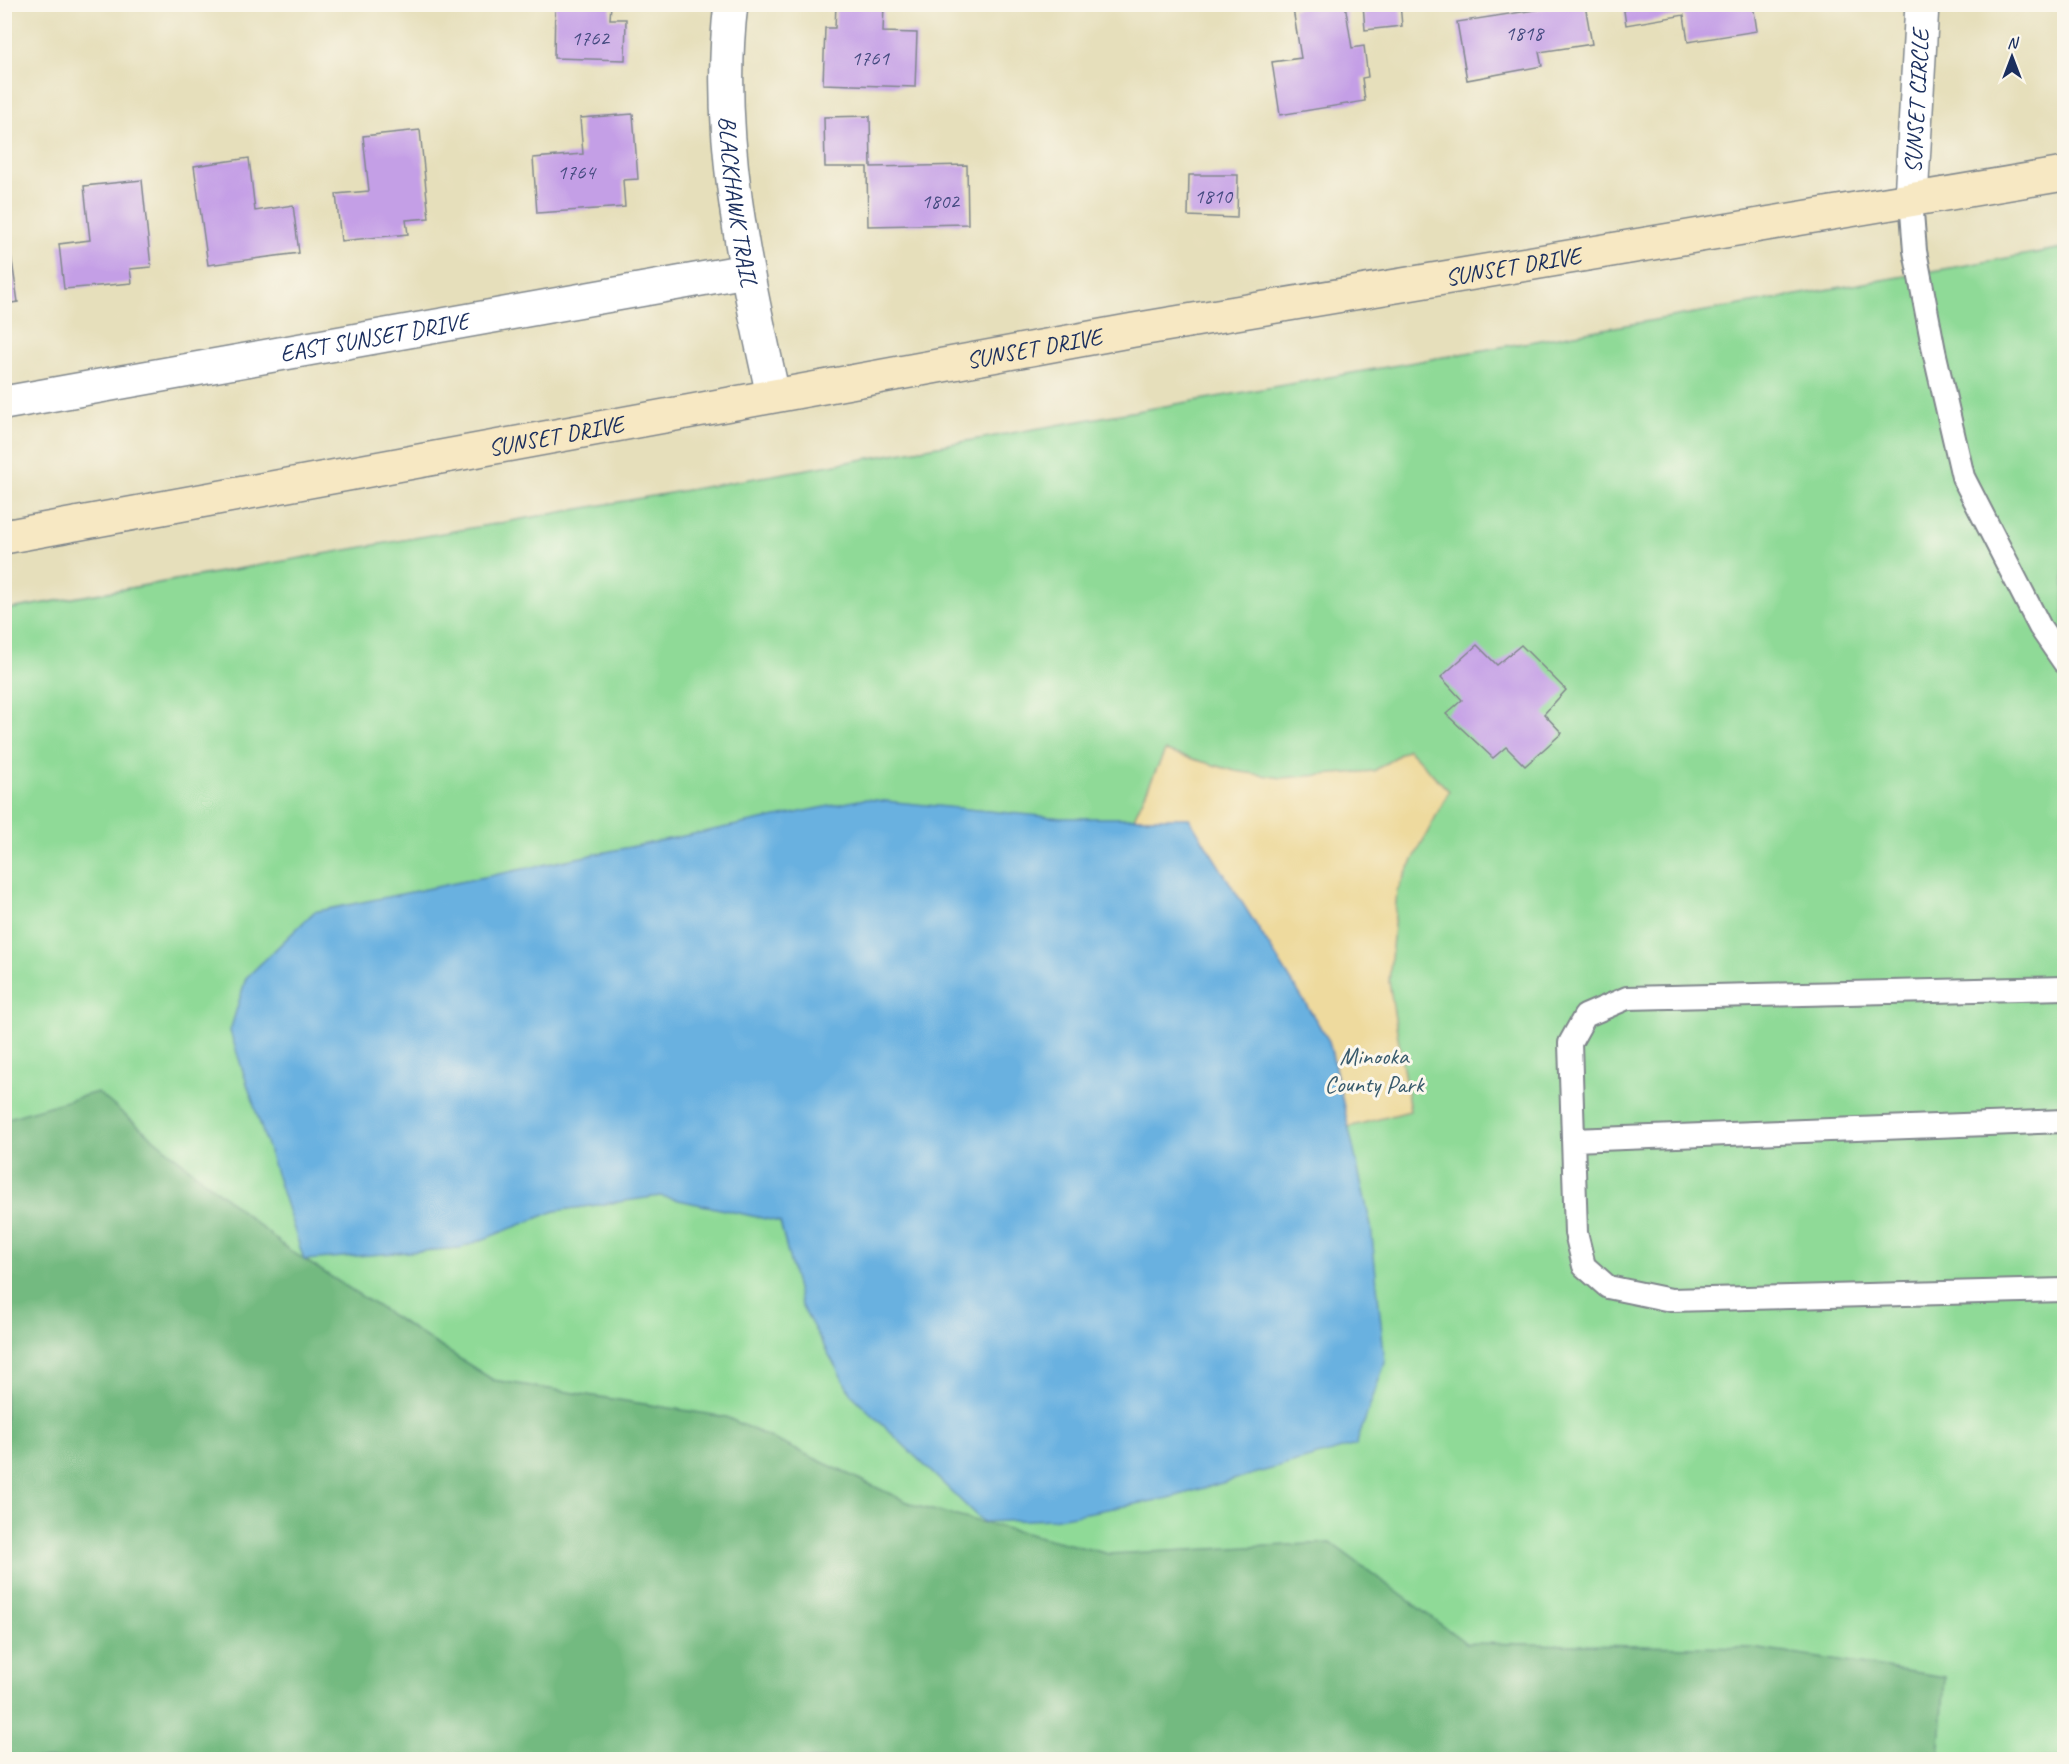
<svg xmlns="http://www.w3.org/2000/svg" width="2069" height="1764" font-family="Caveat,sans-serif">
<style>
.green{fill:#8fda97;stroke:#55847a;stroke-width:1.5}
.forest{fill:#73ba80;stroke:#47746f;stroke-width:1.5}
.sand{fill:#eeda9e;stroke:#84847e;stroke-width:1.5}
.water{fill:#69b1e0;stroke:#42709f;stroke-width:1.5}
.building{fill:#c49fe6}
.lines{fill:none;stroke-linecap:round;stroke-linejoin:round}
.lane-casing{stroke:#80878c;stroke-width:26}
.street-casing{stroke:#80878c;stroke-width:36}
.secondary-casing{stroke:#80878c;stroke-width:36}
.lane{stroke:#fff;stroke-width:22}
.street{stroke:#fff;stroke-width:33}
.secondary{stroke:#f7e8c3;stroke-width:33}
.labels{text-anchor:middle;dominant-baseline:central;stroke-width:6;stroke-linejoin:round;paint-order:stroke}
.number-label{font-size:21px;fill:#454b80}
.street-label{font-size:24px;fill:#1b2f5e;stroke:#fbf7ec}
.park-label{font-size:24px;fill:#385a6c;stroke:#fbf7ec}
</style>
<rect width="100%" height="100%" fill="#fbf7ec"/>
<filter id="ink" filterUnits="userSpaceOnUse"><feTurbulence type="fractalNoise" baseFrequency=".0167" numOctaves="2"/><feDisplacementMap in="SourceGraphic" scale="12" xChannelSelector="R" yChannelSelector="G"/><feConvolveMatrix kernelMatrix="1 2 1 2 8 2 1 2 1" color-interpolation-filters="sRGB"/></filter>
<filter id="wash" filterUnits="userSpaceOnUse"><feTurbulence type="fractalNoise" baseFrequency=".008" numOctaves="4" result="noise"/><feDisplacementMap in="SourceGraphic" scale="24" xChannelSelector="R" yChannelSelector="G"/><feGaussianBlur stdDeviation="1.35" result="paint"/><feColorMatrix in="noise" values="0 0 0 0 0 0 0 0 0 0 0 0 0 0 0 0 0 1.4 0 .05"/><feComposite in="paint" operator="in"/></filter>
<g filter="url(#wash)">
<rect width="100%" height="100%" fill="#e6dfbb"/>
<path class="green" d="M2064 248V1759L5 1760V610Z"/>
<path class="forest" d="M97 1092 289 1250 493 1380 726 1417 916 1506 1109 1554 1331 1543 1466 1643 1752 1648 1945 1677 1939 1759H5V1119Z"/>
<path class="sand" d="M1408 749 1449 791 1397 891 1389 982 1410 1111 1348 1127 1329 1041 1189 818H1134L1165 751 1235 771 1282 778 1374 771Z"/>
<path class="water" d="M864 799 1062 818H1189L1329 1041 1371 1226 1385 1363 1356 1445 1169 1498 1052 1519 983 1522 851 1394 801 1305 780 1222 660 1196 555 1211 461 1248 304 1260 230 1031 246 978 314 912Z"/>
<g id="blocks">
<path class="building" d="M555 4H611L610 19H626L625 60 554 58Z
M836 4H884L883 32 917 33 915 87 823 84 825 28H835Z
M1320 4H1345L1352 48 1364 46 1368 77 1362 78 1365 101 1280 115 1272 62 1301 58 1293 9Z
M1363 4H1400L1402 26 1365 30Z
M1623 4H1753L1757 31 1688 42 1684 15 1626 25Z
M1566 5H1585L1592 44 1539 52 1542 66 1467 80 1457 22Z
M633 114 638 179 623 180 625 207 537 213 533 158 583 154 580 118Z
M870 116 871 167 967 165 968 224 868 226 867 167H825L824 117Z
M420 130 429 218 406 220 408 234 341 241 336 194 369 191 363 136Z
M249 158 255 211 293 205 299 253 208 265 194 166Z
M1189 175H1238L1237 218 1188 216Z
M142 180 151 267 130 269 132 283 64 289 59 244 90 240 84 186Z
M4 234H8L18 302 4 304Z
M1477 645 1497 665 1521 645 1566 690 1544 714 1562 733 1525 766 1506 747 1493 758 1446 714 1462 700 1441 677Z"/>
</g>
</g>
<g filter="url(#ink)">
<use href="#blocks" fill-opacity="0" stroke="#80878c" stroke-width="1.5"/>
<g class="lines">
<g class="lane-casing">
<path id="lane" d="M1911 199 1915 251 1934 351 1963 477 2040 627 2064 662
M2064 988 1627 998 1585 1016 1570 1043 1576 1233 1584 1266 1608 1287 1671 1300 2064 1290
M1573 1140 2064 1121"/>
</g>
<g class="street-casing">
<g id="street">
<path id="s1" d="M731 4C715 134 745 268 773 395"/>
<path id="s2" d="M1911 199 1922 4"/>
<path id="s3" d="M4 403 746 271"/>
</g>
</g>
<g class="secondary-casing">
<g id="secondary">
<path id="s4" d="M4 537 1134 330 2064 174"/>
</g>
</g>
<use href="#lane" class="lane"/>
<use href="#street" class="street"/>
<use href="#secondary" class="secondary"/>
</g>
</g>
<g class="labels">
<g class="number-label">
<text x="1524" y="33">1818</text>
<text x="590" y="38">1762</text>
<text x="870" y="58">1761</text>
<text x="576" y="172">1764</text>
<text x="1213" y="196">1810</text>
<text x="940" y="201">1802</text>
</g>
<g class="street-label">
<text stroke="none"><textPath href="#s2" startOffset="98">SUNSET CIRCLE</textPath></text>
<text stroke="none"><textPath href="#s1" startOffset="198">BLACKHAWK TRAIL</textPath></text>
<text stroke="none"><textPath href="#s4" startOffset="1533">SUNSET DRIVE</textPath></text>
<text stroke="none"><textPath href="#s3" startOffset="376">EAST SUNSET DRIVE</textPath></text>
<text stroke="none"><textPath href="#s4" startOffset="1047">SUNSET DRIVE</textPath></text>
<text stroke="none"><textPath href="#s4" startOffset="561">SUNSET DRIVE</textPath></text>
</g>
<g class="park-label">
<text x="1374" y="1056">Minooka<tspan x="1374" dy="28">County Park</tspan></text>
</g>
</g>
<rect width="2069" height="1764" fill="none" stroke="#fbf7ec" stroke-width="24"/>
<g transform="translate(2012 57)" stroke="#fbf7ec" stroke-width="4.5" paint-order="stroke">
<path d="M0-4.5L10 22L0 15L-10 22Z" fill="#1b2f5e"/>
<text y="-9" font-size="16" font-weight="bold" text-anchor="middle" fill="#1b2f5e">N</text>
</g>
</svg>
